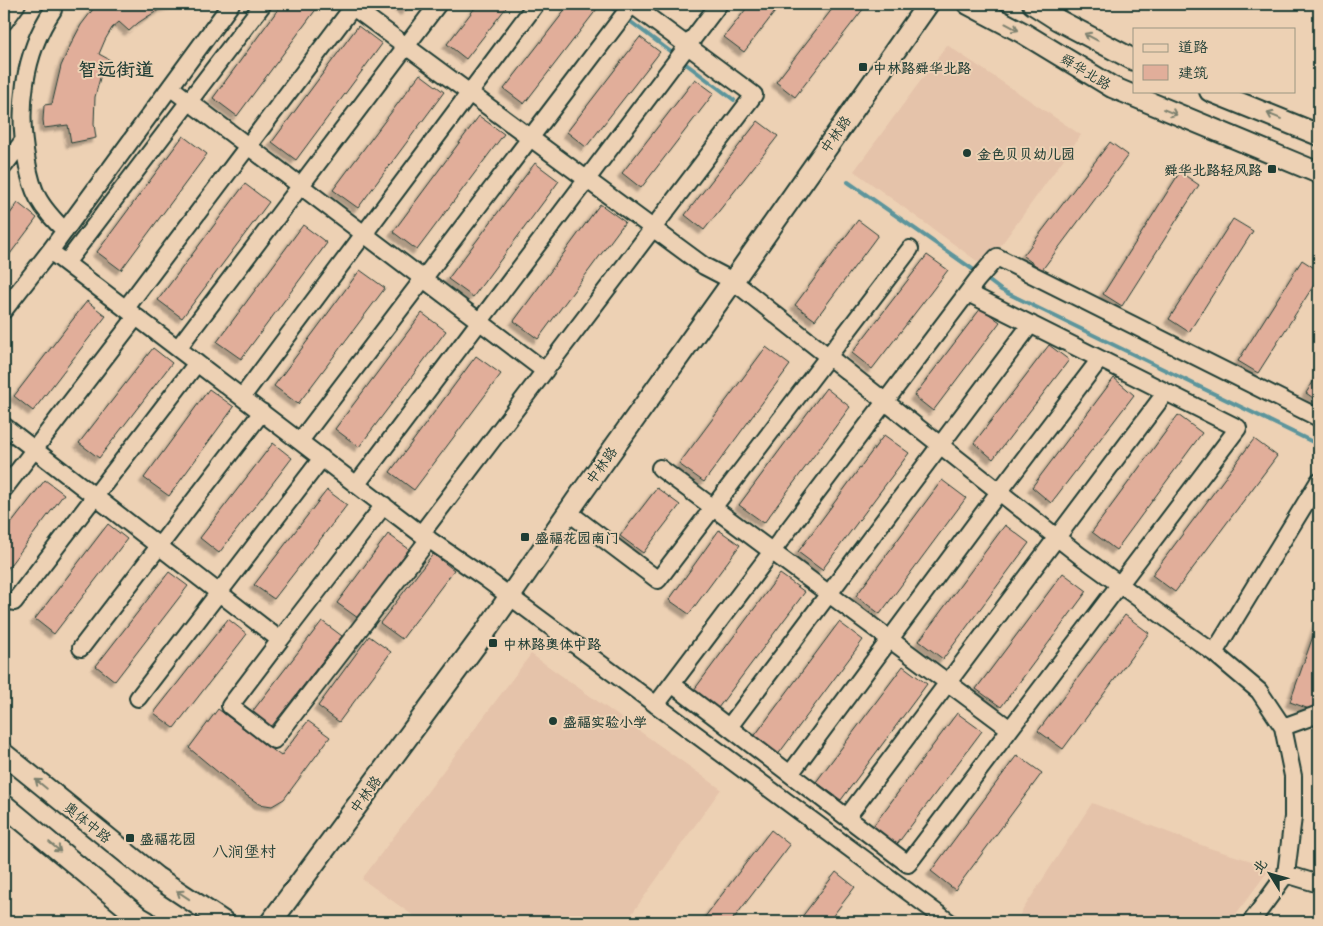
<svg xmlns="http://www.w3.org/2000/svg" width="1323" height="926" font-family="'Playpen Sans','LXGW WenKai TC',sans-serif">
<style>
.built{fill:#e5c3aa}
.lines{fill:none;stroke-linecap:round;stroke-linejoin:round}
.stream{stroke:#5b959c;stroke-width:4}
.building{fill:#e1ae9a;stroke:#1f3d34;filter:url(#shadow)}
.minor-casing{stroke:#1f3d34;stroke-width:20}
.major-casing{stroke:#1f3d34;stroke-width:24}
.minor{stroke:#edd1b4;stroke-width:16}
.major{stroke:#edd1b4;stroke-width:20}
.oneway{stroke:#7c806e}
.poi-dot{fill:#1f3d34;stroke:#edd1b4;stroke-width:2}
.labels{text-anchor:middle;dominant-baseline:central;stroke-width:4;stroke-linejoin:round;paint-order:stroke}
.poi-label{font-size:14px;font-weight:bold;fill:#1f3d34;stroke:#edd1b4;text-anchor:start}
.street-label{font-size:14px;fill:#1f3d34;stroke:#edd1b4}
.quarter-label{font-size:16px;fill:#1f3d34;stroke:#edd1b4}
.district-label{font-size:19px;font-weight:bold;fill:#1f3d34;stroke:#edd1b4}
</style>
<defs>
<filter id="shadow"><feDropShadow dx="-4.5" dy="4.5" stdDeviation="1" flood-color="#0004"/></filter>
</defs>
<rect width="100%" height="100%" fill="#edd1b4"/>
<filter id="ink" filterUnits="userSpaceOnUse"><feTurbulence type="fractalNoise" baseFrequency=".02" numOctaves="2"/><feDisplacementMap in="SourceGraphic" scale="10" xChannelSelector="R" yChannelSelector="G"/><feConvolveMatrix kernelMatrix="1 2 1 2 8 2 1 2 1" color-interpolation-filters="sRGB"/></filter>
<g filter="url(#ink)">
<path class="built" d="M947 45 1081 135 985 267 854 171Z
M531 654 721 789 626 922H422L362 879Z
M1092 803 1209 848 1271 867 1230 922H1015Z"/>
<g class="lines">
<path class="stream" d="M607 4 619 13
M627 19 675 55
M682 61 734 100
M848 182 978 273
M984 277 1001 290 1319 445"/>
</g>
<path class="building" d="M97 4H175L164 7 147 17 138 23 129 31 119 22 112 28 105 40 99 54 110 60 101 74 95 97 94 124 96 138 71 143 68 125 44 128 43 120 44 105 52 104 61 66 70 46 81 25Z
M282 4H320L237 116 213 98Z
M396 4H411L405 11Z
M478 4H509L466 59 447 44Z
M570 4H590L597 9 524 104 504 89Z
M750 4H781L744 52 724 37Z
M836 4H867L795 97 776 82Z
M358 26 382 44 296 160 272 142Z
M640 37 660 52 586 147 567 132Z
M420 74 444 92 358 208 333 190Z
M695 79 714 93 641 188 622 173Z
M479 116 504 134 417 250 393 232Z
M758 121 778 136 704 230 685 215Z
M183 136 207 154 121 270 97 252Z
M1110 142 1128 155 1042 270 1023 256Z
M535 163 559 181 473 297 448 279Z
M1180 172 1199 185 1122 306 1103 294Z
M245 184 269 202 182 318 158 300Z
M18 203 37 218 4 262V222Z
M600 204 625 222 538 339 514 321Z
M1233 219 1253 231 1189 332 1169 319Z
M858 220 878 235 815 320 795 305Z
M303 225 327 243 241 359 217 342Z
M927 255 948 270 872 369 852 353Z
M1302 260 1319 271V277L1258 373 1238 361Z
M360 270 385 288 298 404 274 386Z
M87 301 106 316 33 411 14 396Z
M981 308 1000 322 933 411 914 396Z
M422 313 446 331 359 447 335 429Z
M1049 345 1069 360 993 459 974 443Z
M766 347 790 365 704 482 679 464Z
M153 348 172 363 99 458 79 443Z
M476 356 501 374 414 490 390 472Z
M1319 373V402L1306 393Z
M1114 378 1134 395 1051 503 1032 487Z
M826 388 850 407 764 523 739 505Z
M209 389 234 407 169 496 144 478Z
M1178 415 1202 433 1116 550 1092 532Z
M884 435 909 453 822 570 798 552Z
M1254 439 1277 456 1175 592 1152 575Z
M273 443 292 458 219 553 200 538Z
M45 480 64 494 4 573V533Z
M942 480 966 498 880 614 856 596Z
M657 488 680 505 643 553 620 536Z
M327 490 347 505 274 599 254 585Z
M108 524 127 539 54 634 35 619Z
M1005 525 1029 543 943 659 919 641Z
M719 530 740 545 689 614 669 600Z
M388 534 409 549 358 618 337 603Z
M433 554 454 570 402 639 380 623Z
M169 572 188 586 115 681 96 666Z
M1063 573 1087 591 1001 707 976 689Z
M780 574 805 592 718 708 694 690Z
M1125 615 1149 633 1063 749 1038 731Z
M228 619 247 634 174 728 154 713Z
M1319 619V690L1312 710 1290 702Z
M322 621 342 636 268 731 249 716Z
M839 622 863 640 777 756 753 738Z
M369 636 391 652 339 722 318 706Z
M903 666 927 684 841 800 816 782Z
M218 709 281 756 308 721 330 737 284 799 272 806 259 804 243 793 189 748Z
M957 713 982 731 895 847 871 829Z
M1017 755 1042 773 955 890 931 871Z
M771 830 790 845 731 922H701Z
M836 872 855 887 828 922H798Z"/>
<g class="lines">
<g class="minor-casing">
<path id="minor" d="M231 4 50 251 421 534 485 578 949 922
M349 4 704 266 733 281 1079 555 1214 653 1259 691 1283 727 1293 776V817L1286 874
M53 10C23 54 17 111 27 162 29 174 32 187 38 198 45 211 55 221 65 231
M4 22 17 4
M170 87 545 371
M4 166 23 141
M66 263 263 4
M126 308 355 4
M4 310 50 251
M178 348 438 4
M242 397 536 4
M4 426 280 640 384 505
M300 441 632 4
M660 468 1010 729
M357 484 719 4
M4 489 136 317
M568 512 658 580 910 249
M421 534 754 95 631 4
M14 602 197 363
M280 640 230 706 274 740 429 539
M81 648 262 412
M1214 653 1319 481
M672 684 908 864 1238 428 968 293
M138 698 322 458
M656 705 977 280 997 257 1319 418
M729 727 1031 324
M1283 727 1319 714
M790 774 999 492 1100 359
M847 817 1166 392
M1251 922 1286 874 1319 884"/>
</g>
<g class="major-casing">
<path id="major" d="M968 4 1023 33 1112 87 1319 173
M1033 4 1058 20 1134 60
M1210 91 1319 135
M4 754 156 877 224 922
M4 805 140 918 147 922
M271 922 483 635 578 498 733 281 928 4"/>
</g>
<use href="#minor" class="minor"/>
<use href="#major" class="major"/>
</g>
<defs><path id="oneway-shaft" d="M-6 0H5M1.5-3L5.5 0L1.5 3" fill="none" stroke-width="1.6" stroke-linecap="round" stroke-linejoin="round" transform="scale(1.25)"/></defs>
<g class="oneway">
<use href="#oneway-shaft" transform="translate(1012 27) rotate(28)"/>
<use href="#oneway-shaft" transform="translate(1091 37) rotate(-152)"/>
<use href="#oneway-shaft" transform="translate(1170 112) rotate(23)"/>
<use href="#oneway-shaft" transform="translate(1274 116) rotate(-157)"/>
<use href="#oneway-shaft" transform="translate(41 784) rotate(-141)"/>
<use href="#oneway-shaft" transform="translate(55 847) rotate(40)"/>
<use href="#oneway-shaft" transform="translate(183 895) rotate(-146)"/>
</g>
</g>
<g class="poi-dot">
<rect x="858" y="62" width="10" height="10" rx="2.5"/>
<circle cx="967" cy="153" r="5"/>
<rect x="1267" y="164" width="10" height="10" rx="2.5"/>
<rect x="520" y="532" width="10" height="10" rx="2.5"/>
<rect x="488" y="638" width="10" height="10" rx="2.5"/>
<circle cx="553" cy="721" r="5"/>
<rect x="125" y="833" width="10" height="10" rx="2.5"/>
</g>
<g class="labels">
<g class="poi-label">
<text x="873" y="67">中林路舜华北路</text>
<text x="977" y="153">金色贝贝幼儿园</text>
<text x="1262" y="169" text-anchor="end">舜华北路轻风路</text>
<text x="535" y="537">盛福花园南门</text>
<text x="503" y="643">中林路奥体中路</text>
<text x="563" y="721">盛福实验小学</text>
<text x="140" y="838">盛福花园</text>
</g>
<g class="street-label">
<text transform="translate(1086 71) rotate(31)">舜华北路</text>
<text transform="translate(835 134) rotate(-55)">中林路</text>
<text transform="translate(601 465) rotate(-54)">中林路</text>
<text transform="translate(365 794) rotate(-54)">中林路</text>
<text transform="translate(88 822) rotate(39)">奥体中路</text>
</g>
<g class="quarter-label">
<text x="244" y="850">八涧堡村</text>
</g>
<g class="district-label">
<text x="116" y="68">智远街道</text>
</g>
</g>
<rect width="1323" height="926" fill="none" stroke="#edd1b4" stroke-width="20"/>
<rect x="10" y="10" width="1303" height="906" fill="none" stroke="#1f3d34" stroke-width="2" filter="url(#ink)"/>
<rect x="1133" y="28" width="162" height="65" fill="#edd1b4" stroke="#9b9681"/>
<rect x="1143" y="44" width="25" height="8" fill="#edd1b4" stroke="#9b9681"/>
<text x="1178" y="52" font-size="15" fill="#1f3d34">道路</text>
<rect x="1143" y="65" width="25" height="15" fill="#e1ae9a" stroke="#9b9681"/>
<text x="1178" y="78" font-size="15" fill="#1f3d34">建筑</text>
<g transform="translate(1270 874) rotate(307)" stroke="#edd1b4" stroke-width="4" paint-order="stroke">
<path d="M0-4L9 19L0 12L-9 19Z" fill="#1f3d34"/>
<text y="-8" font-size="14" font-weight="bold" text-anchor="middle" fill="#1f3d34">北</text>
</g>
</svg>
